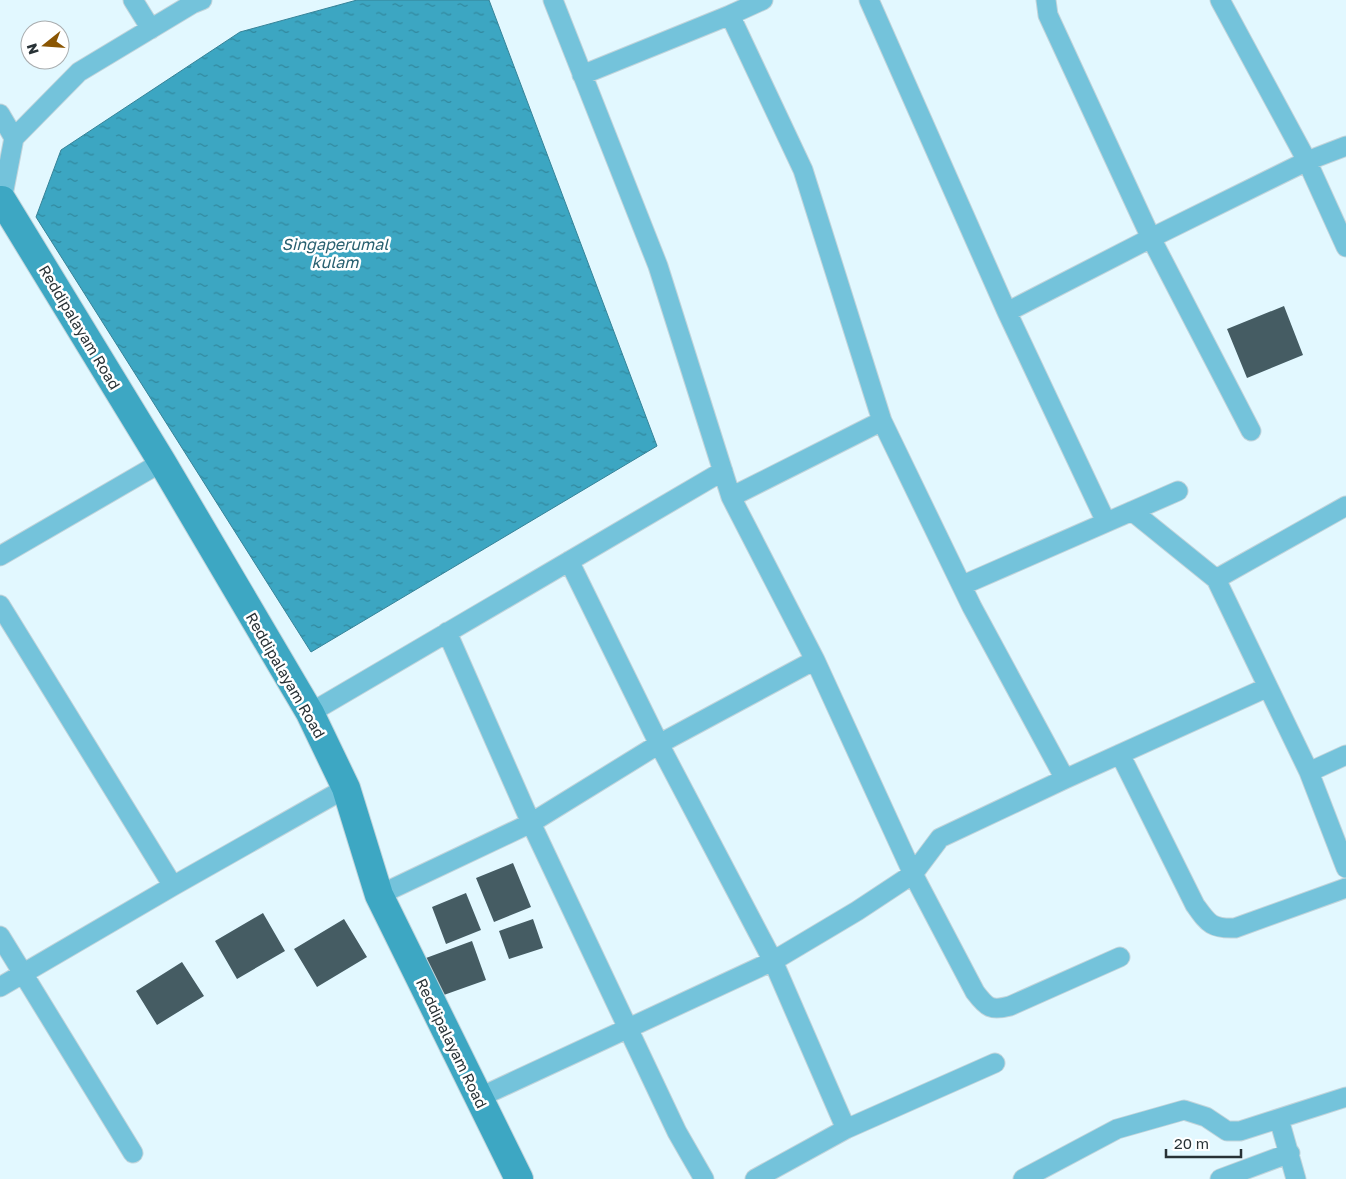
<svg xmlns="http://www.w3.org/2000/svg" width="1346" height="1179" font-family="'Golos Text',sans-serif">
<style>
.water{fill:url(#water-ripples);stroke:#368398}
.building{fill:#455c63}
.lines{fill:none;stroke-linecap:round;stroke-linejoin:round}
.street-casing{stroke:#c1d4db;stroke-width:21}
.secondary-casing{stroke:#c1d4db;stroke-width:30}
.street{stroke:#74c3db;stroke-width:19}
.secondary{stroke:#3da7c3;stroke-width:28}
.labels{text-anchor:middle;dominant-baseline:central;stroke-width:5;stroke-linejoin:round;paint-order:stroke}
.street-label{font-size:15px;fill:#283236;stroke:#fff}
.water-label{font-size:16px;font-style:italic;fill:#286070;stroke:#fff}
</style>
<defs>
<pattern id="water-ripples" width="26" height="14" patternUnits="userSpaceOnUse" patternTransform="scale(1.25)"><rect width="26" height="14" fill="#3ca6c2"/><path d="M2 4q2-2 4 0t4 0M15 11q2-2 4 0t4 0" fill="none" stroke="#32889e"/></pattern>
</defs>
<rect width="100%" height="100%" fill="#e2f8ff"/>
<path class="water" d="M357 0H489L657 446 311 652 36 217 61 150 240 32Z"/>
<path class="building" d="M1284 306 1303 355 1247 378 1227 329Z
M513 863 531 907 494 922 476 878Z
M466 893 481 930 446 944 432 907Z
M263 913 285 951 237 979 215 941Z
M344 919 367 957 317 987 294 949Z
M533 919 543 948 509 959 499 931Z
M472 941 486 980 441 996 426 958Z
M182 962 204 996 157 1025 136 991Z"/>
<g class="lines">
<g class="street-casing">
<path id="street" d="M133 0 151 29
M869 0 1007 312 1151 238 1307 161 1346 146
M1046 0 1048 15 1151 238 1251 431
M1220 0 1307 161 1346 247
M730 15 763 0
M582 75 730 15 803 170 882 421 972 607 1065 779
M0 114 14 138
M2 200 14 138 79 72 192 4 202 0
M1007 312 1106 522
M731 497 882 421
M1132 511 1216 579 1309 772 1346 868
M0 556 162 462
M569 561 659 744 773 961 846 1129
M1216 579 1346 506
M963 585 1178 491
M0 605 173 886
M447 632 531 823 677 1132 704 1179
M815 660 913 874 975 992C987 1008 991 1011 1010 1006L1120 957
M310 713 723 471
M1120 754 1195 905C1208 923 1211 929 1235 928L1346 888
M1309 772 1346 755
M379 895 531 823 659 744 815 660 731 497 658 266 553 0
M0 936 133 1153
M0 987 173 886 346 788
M478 1098 773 961 857 911 913 874 940 838 1065 779 1268 687
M1279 1119 1296 1179
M755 1179 846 1129 995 1063
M1023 1179 1117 1129 1184 1110 1206 1117 1227 1131H1240L1346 1097
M1220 1179 1290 1153"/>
</g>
<g class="secondary-casing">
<path id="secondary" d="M0 200H2L162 462 310 713 346 788 379 895 519 1179"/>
</g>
<use href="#street" class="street"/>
<use href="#secondary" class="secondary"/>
</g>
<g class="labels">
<g class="street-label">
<text transform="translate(80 327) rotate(59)">Reddipalayam Road</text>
<text transform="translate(286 675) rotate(60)">Reddipalayam Road</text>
<text transform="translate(452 1043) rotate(64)">Reddipalayam Road</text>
</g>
<g class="water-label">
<text x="335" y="244">Singaperumal<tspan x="335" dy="18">kulam</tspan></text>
</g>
</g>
<g transform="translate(45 45) rotate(253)"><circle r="24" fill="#ffffff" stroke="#a9adaf"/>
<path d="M0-4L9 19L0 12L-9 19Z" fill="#8a5603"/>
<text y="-8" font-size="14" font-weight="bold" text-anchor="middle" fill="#283236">N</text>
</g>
<path d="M1166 1149v8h75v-8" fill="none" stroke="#283236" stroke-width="2.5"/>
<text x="1174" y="1149" font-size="15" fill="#283236" stroke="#ffffff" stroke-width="4" paint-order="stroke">20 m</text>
</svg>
